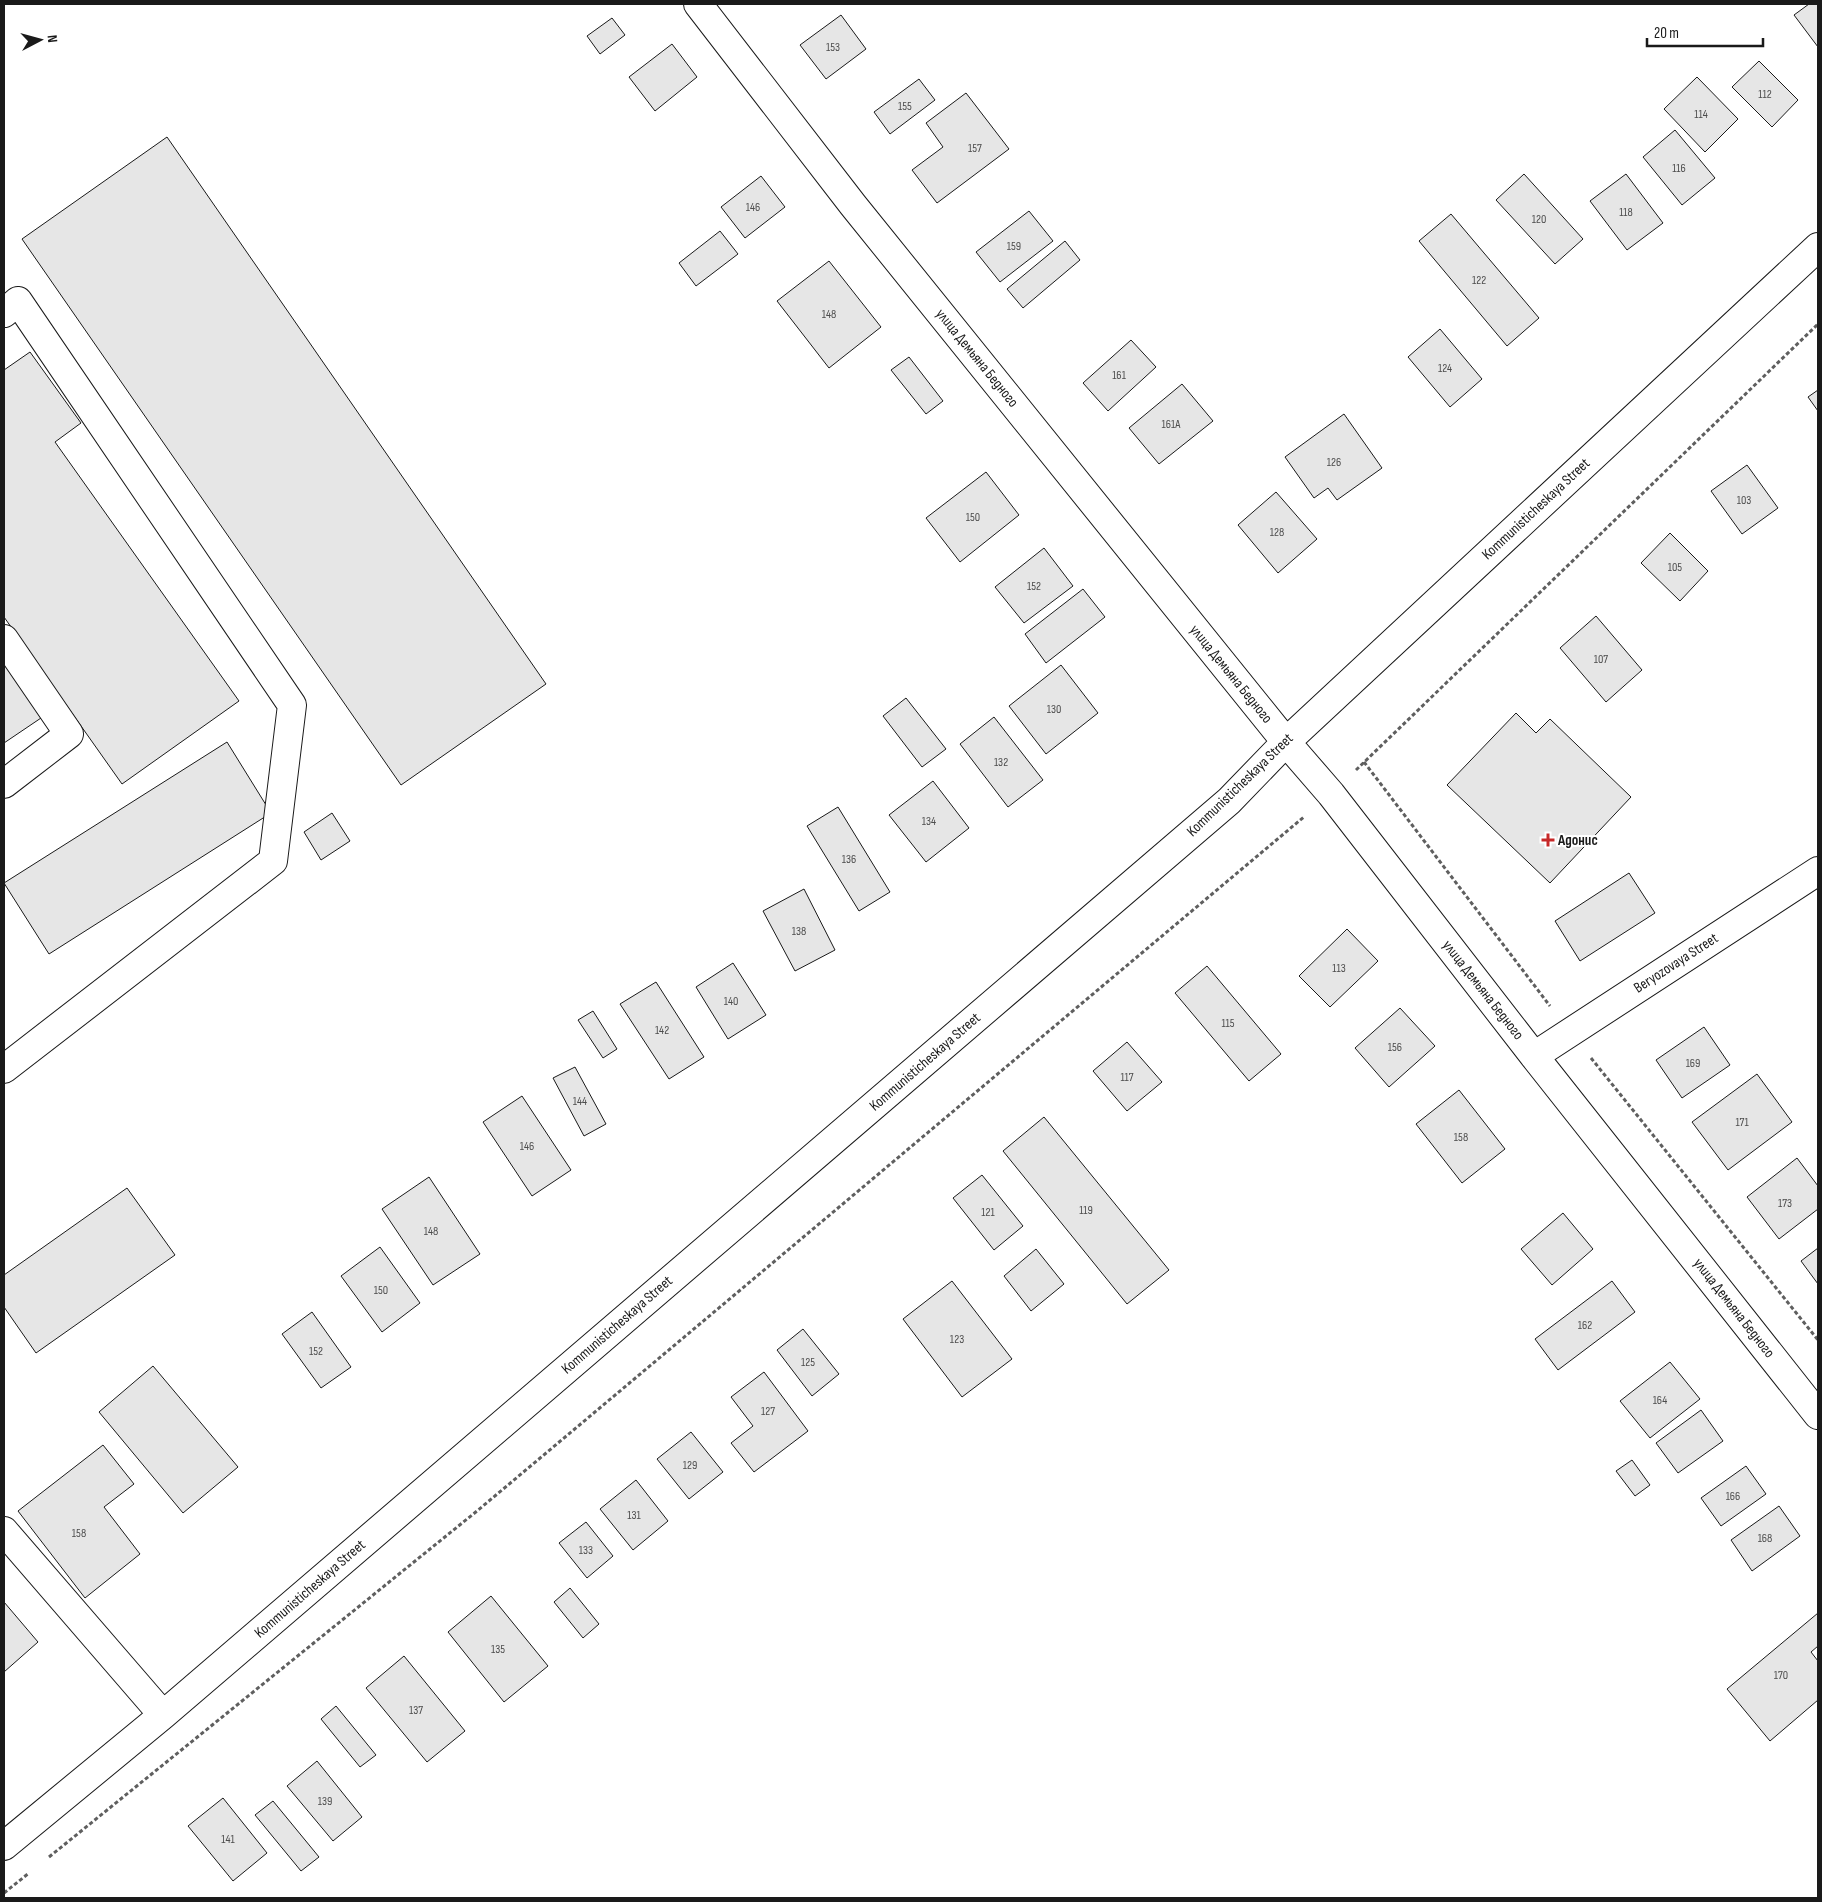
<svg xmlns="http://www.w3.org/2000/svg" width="1822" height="1902" font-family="'Sofia Sans Condensed',sans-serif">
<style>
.building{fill:#e6e6e6;stroke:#1a1a1a}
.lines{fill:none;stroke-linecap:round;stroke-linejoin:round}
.minor-casing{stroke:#1a1a1a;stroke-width:30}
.path{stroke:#5f5f5f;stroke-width:3;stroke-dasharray:4 2.5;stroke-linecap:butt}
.minor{stroke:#fff;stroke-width:28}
.poi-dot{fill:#c62828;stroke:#fff;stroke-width:2}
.labels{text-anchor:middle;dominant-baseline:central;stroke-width:4;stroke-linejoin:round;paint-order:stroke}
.number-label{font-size:12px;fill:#4d4d4d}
.street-label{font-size:15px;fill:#1a1a1a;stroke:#fff}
.poi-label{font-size:15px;font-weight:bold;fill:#1a1a1a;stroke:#fff;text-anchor:start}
</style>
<rect width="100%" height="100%" fill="#fff"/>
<path class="building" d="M1809 4H1818V47L1794 15Z
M841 15 866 49 826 79 800 45Z
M612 18 625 35 600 54 587 36Z
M672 44 697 77 655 111 629 77Z
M1759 61 1798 100 1772 127 1732 87Z
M1697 77 1738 119 1705 152 1664 109Z
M919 79 935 100 890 134 874 112Z
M966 93 1009 149 937 203 912 170 943 147 926 123Z
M1675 130 1715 178 1682 205 1643 157Z
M167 137 546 684 401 785 22 239Z
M1524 174 1583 239 1555 264 1496 200Z
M1626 174 1663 223 1627 250 1590 201Z
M761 176 785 207 745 238 721 207Z
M1029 211 1053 241 1000 282 976 252Z
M1451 214 1539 318 1507 346 1419 241Z
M720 231 738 254 696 286 679 263Z
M1065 241 1080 260 1023 308 1007 289Z
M829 261 881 327 829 368 777 301Z
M1440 329 1482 379 1450 407 1408 357Z
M1131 340 1156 367 1108 411 1083 383Z
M30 352 81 423 55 442 239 701 122 784 4 617V370Z
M909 357 943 401 926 414 891 370Z
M1182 384 1213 421 1159 464 1129 428Z
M1818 390V411L1808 397Z
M1344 414 1382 468 1337 500 1328 488 1314 498 1285 457Z
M1747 465 1778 508 1742 534 1711 491Z
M986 472 1019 515 960 562 926 518Z
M1276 492 1317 539 1278 573 1238 525Z
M1670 533 1708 571 1680 601 1641 563Z
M1044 548 1073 586 1024 623 995 587Z
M1083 589 1105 617 1046 663 1025 634Z
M1596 616 1642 670 1606 702 1560 648Z
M4 661 41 718 4 743Z
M1061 665 1098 713 1046 754 1009 706Z
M906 698 946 749 922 767 883 716Z
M1516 713 1536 733 1550 719 1631 797 1550 883 1447 785Z
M994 717 1043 780 1008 807 960 744Z
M227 742 271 813 49 954 4 883Z
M933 781 969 828 926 862 889 815Z
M838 807 890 892 859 911 807 826Z
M332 813 350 841 321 860 304 832Z
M1629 873 1655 913 1580 961 1555 921Z
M804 889 835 950 795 971 763 911Z
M1347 929 1378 961 1330 1007 1299 976Z
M733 963 766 1015 728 1039 696 987Z
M1207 966 1281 1054 1249 1081 1175 993Z
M656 982 704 1057 669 1079 620 1004Z
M1400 1008 1435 1046 1389 1087 1355 1048Z
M593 1011 617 1049 603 1058 578 1020Z
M1704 1027 1730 1065 1682 1098 1656 1060Z
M1127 1042 1162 1082 1127 1111 1093 1071Z
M575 1067 606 1124 584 1136 553 1078Z
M1757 1074 1792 1122 1728 1170 1692 1122Z
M1459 1090 1505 1149 1462 1183 1416 1124Z
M522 1096 571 1170 532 1196 483 1122Z
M1044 1117 1169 1270 1127 1304 1003 1151Z
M1797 1158 1818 1186V1209L1779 1239 1747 1197Z
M982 1175 1023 1226 994 1250 953 1198Z
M429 1177 480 1254 433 1285 382 1209Z
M127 1188 175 1255 36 1353 4 1307V1275Z
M1563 1213 1593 1249 1552 1285 1521 1249Z
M380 1247 420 1303 382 1332 341 1276Z
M1818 1248V1284L1801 1261Z
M1036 1249 1064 1284 1031 1311 1004 1276Z
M952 1281 1012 1359 962 1397 903 1319Z
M1612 1281 1635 1312 1558 1370 1535 1339Z
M312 1312 351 1367 321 1388 282 1334Z
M803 1329 839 1374 812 1396 777 1350Z
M1670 1362 1700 1399 1650 1438 1620 1401Z
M153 1366 238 1467 183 1513 99 1412Z
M764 1372 808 1431 754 1472 731 1443 753 1426 731 1397Z
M1701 1410 1723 1441 1678 1473 1656 1443Z
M691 1432 723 1472 689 1499 657 1459Z
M103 1445 134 1484 104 1507 140 1554 85 1598 18 1511Z
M1632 1460 1650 1485 1635 1496 1616 1471Z
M1746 1466 1766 1494 1721 1526 1701 1498Z
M636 1480 668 1521 633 1550 600 1509Z
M1779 1506 1800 1536 1752 1571 1731 1540Z
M586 1522 613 1556 587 1578 559 1543Z
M570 1588 599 1624 583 1638 554 1602Z
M491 1596 548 1666 504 1702 448 1632Z
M4 1602 38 1642 4 1672Z
M1818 1613V1646L1811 1652 1818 1661V1700L1770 1741 1727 1689Z
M404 1656 465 1731 427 1762 366 1688Z
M336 1706 376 1755 360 1767 321 1719Z
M317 1761 362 1817 333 1841 287 1786Z
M223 1798 267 1853 233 1881 188 1826Z
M273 1801 319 1857 301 1871 255 1815Z"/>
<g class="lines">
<g class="minor-casing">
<path id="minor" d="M698 4 853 205 1286 742 1331 794 1534 1056 1818 1415
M4 313 18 301 292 705 273 861 4 1069
M4 639 69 734 4 784
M1534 1056 1818 871
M4 1531 163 1715
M4 1846 163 1715 1229 801 1286 742 1818 247"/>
</g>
<path class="path" d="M1364 762 1550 1006
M1356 770 1818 324
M1591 1058 1818 1340
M49 1857 477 1511 1305 816
M4 1893 29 1873"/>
<use href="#minor" class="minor"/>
</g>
<path class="poi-dot" d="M1545.5 832.5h5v5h5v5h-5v5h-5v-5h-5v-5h5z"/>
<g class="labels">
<g class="number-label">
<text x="833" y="47">153</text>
<text x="1765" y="94">112</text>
<text x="905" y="106">155</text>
<text x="1701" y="114">114</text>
<text x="975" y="148">157</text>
<text x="1679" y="168">116</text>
<text x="753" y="207">146</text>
<text x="1626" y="212">118</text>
<text x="1539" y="219">120</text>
<text x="1014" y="246">159</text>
<text x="1479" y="280">122</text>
<text x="829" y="314">148</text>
<text x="1445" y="368">124</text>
<text x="1119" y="375">161</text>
<text x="1171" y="424">161А</text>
<text x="1334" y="462">126</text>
<text x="1744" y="500">103</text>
<text x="973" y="517">150</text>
<text x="1277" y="532">128</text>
<text x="1675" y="567">105</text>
<text x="1034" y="586">152</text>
<text x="1601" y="659">107</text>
<text x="1054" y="709">130</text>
<text x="1001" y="762">132</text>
<text x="929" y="821">134</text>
<text x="849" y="859">136</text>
<text x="799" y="931">138</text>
<text x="1339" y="968">113</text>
<text x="731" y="1001">140</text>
<text x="1228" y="1023">115</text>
<text x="662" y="1030">142</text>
<text x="1395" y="1047">156</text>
<text x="1693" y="1063">169</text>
<text x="1127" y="1077">117</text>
<text x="580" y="1101">144</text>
<text x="1742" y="1122">171</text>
<text x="1461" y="1137">158</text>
<text x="527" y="1146">146</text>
<text x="1785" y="1203">173</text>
<text x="1086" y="1210">119</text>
<text x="988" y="1212">121</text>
<text x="431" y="1231">148</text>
<text x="381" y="1290">150</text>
<text x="1585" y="1325">162</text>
<text x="957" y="1339">123</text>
<text x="316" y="1351">152</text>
<text x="808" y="1362">125</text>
<text x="1660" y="1400">164</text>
<text x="768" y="1411">127</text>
<text x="690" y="1465">129</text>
<text x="1733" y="1496">166</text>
<text x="634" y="1515">131</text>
<text x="79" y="1533">158</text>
<text x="1765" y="1538">168</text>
<text x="586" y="1550">133</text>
<text x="498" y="1649">135</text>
<text x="1781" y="1675">170</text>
<text x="416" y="1710">137</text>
<text x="325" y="1801">139</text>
<text x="228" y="1839">141</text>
</g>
<g class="street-label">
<text transform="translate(977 358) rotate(51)">улица Демьяна Бедного</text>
<text transform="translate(1536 509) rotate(-43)">Kommunisticheskaya Street</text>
<text transform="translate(1231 674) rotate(51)">улица Демьяна Бедного</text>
<text transform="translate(1240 785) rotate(-44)">Kommunisticheskaya Street</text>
<text transform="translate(1676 963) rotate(-33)">Beryozovaya Street</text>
<text transform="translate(1483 990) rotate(52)">улица Демьяна Бедного</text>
<text transform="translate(925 1062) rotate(-41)">Kommunisticheskaya Street</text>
<text transform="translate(1734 1308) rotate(52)">улица Демьяна Бедного</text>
<text transform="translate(617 1325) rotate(-41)">Kommunisticheskaya Street</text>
<text transform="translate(310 1589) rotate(-41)">Kommunisticheskaya Street</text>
</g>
<g class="poi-label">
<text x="1558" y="840">Адонис</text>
</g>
</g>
<rect width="1822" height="1902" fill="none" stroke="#1a1a1a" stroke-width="10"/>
<g transform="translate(40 40) rotate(84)" stroke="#ffffff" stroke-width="4" paint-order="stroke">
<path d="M0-4L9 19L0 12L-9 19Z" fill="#1a1a1a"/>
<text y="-8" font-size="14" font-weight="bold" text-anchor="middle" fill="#1a1a1a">N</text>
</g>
<path d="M1647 38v8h116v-8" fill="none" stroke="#1a1a1a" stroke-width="2.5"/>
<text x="1654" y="38" font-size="15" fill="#1a1a1a" stroke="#ffffff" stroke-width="4" paint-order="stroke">20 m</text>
</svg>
